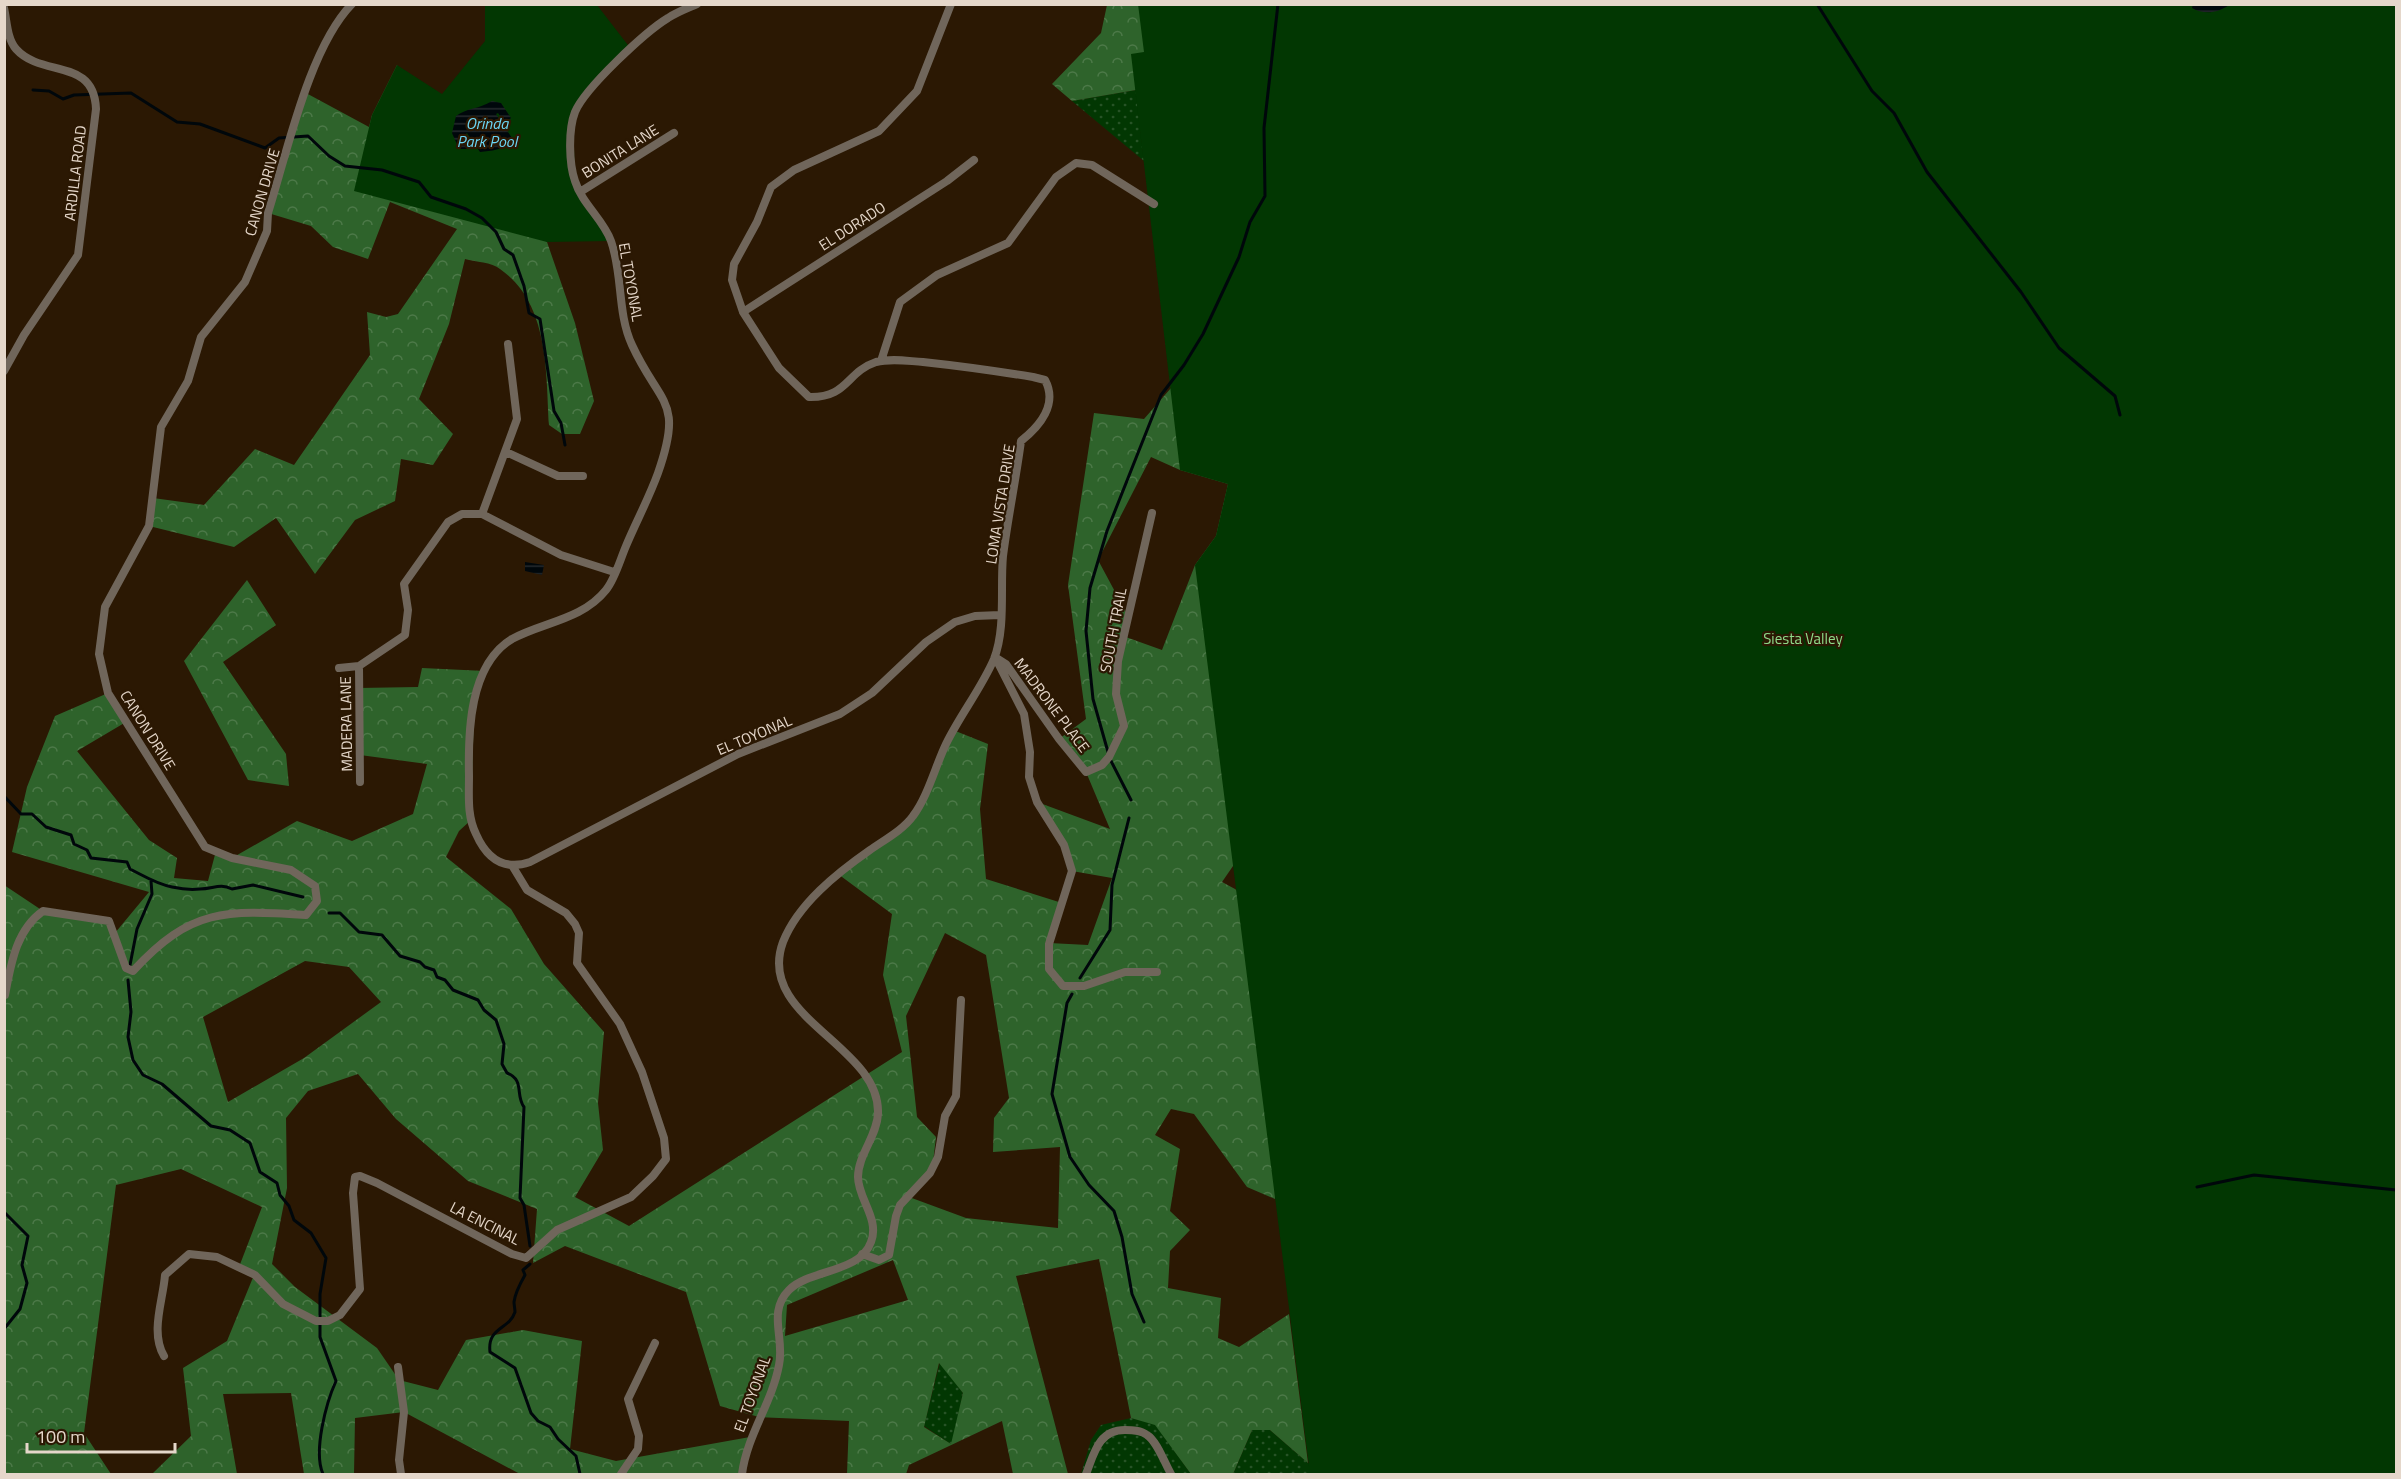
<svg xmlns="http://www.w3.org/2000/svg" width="2401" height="1479" font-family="'Titillium Web',sans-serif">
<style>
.grass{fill:url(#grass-dots)}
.forest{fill:url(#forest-crowns);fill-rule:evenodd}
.park{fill:#023702}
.water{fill:url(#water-rules)}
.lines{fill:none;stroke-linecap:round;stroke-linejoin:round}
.stream{stroke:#00070b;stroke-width:3}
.street{stroke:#70665b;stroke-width:8}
.labels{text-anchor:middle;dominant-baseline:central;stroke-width:4.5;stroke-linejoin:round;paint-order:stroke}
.street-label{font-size:15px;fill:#e5d7ca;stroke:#2b1803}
.park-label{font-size:15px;fill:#8fdb8a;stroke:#2b1803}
.water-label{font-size:16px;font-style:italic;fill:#6bd6f5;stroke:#2b1803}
</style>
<defs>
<pattern id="grass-dots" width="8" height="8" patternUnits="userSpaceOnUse" patternTransform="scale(1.5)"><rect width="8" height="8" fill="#023702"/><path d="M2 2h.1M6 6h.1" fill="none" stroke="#275326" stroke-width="1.8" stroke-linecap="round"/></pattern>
<pattern id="forest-crowns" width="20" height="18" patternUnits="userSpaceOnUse" patternTransform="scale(1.5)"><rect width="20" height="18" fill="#2e632b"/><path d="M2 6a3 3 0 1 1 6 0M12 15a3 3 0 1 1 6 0" fill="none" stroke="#4c7948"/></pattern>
<pattern id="water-rules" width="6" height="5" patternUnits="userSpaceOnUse" patternTransform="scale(1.5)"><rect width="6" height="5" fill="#00070b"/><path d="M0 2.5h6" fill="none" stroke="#252a2d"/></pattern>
</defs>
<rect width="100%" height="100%" fill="#2b1803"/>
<path class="grass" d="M1136 90 1144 161 1072 101Z
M940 1362 963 1393 952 1445 924 1426Z
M1131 1418 1155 1424 1191 1474H1081L1091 1440 1101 1425Z
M1252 1430H1270L1308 1463 1330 1474H1233Z"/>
<path class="forest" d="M1107 5H2396L1233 866 1222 882 1235 889 1269 917 1275 1199 1247 1187 1194 1114 1171 1109 1155 1135 1180 1149 1170 1211 1190 1230 1170 1251 1168 1288 1221 1298 1218 1338 1239 1347 1289 1314 1308 1463 1270 1430H1252L1233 1474H1191L1155 1425 1131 1418 1099 1259 1016 1276 1068 1474H1013L1002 1421 909 1465 906 1474H847L849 1421 759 1417 720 1406 686 1292 565 1246 533 1263 537 1209 468 1181 396 1119 358 1074 308 1091 286 1118 287 1188 272 1264 295 1287 377 1348 399 1380 438 1390 466 1340 523 1330 582 1341 570 1449 616 1461 750 1437 742 1474H520L404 1412 355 1418 354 1474H304L291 1393 223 1394 237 1474H152L191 1436 183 1368 227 1341 254 1275 239 1267 262 1207 181 1169 116 1185 84 1433 111 1474H5L4 885 43 911 109 921 115 933 149 892 12 852 27 787 55 716 108 693 126 722 77 751 149 840 177 858 174 878 208 881 216 851 232 858 297 821 352 841 413 814 427 764 360 755 359 688 418 687 422 668 485 671 474 706 471 820 459 831 446 857 511 909 544 964 604 1032 598 1103 603 1150 575 1197 629 1226 902 1052 883 975 892 914 838 874 909 821 953 730 988 744 980 809 986 879 1062 903 1049 943 1088 945 1112 878 1072 871 1064 845 1037 802 1110 829 1086 772 1059 739 1086 719 1068 585 1094 413 1144 419 1171 388 1136 90 1072 101 1052 84 1101 33ZM1151 457 1180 470 1228 484 1216 536 1195 565 1162 650 1123 636 1127 614 1098 560ZM945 933 986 955 1009 1098 994 1118 993 1152 1060 1147 1058 1228 966 1218 909 1197 932 1171 936 1137 917 1117 906 1016ZM305 961 349 967 381 1002 304 1058 228 1102 203 1017ZM893 1260 908 1300 785 1336 787 1305ZM939 1363 963 1393 951 1444 924 1427Z
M397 65 517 223 547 242 575 323 594 401 580 434H562L549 425C546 371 549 303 500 269 492 262 475 262 465 259L449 324 419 399 453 434 433 465 401 459 395 501 355 520 315 574 276 518 234 547 149 526 153 498 204 505 255 449 294 465 370 355 367 312 386 317 398 314 457 229 390 202 368 259 333 247 311 226 268 213 306 93 369 127 372 115Z
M247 580 276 625 223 662 286 754 289 786 248 780 184 661Z"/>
<path class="park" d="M1138 4 2396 5V1474H1310L1195 565 1216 536 1228 484 1180 470 1131 54 1144 52Z
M485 5H597L631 49 593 86 573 117 575 180 611 241 547 242 354 191 372 115 397 65 442 94 485 41Z"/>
<path class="water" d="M2193 4H2229V5C2218 13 2204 15 2192 8Z
M492 101 501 103 511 118 505 123 498 113 496 114 512 138C505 151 493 150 480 152L467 133 463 136 471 149H459L452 133 456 116C466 108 480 109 492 101Z
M525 562 544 565 542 575 525 571Z"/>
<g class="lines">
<path class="stream" d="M1817 4 1872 91 1894 113 1927 172 2021 292 2059 348 2115 396 2120 415
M33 90 49 91 63 99 74 95 131 93 177 122 200 124 265 148 279 138 308 136 329 156 345 166 382 170 419 182 431 197 466 209 482 218 496 232 504 249 513 255 524 286 529 313 540 319 554 411 561 423 565 445
M1108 752 1093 699 1086 631 1090 588 1107 531 1161 395 1184 365 1203 334 1239 257 1250 222 1265 196 1264 128 1278 4
M1110 759 1131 800
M4 796 21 814H32L46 827 71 835 74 844 87 850 91 858 127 862 130 869C144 876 156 884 172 887 181 889 192 890 200 889 213 889 220 883 232 889L253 885 303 897
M329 913H340L359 932 382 935 400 956 420 962 425 967 434 970 437 977 445 980 453 990 478 1000 484 1010 496 1020 504 1044 502 1064 507 1073C525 1080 515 1095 524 1107L520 1198 524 1205 530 1246
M130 965 137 929 152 894 151 881
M1080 978 1110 930 1112 885 1129 818
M128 980 131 1012 128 1037 133 1060 143 1075 162 1084 211 1126 230 1130 250 1143 260 1172 277 1183 280 1195 289 1206 294 1220 311 1233 326 1258 320 1294V1337L336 1381C326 1403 313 1452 323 1474
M1072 994 1067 1003 1052 1094 1070 1157 1089 1185 1114 1211 1122 1237 1132 1294 1144 1322
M2197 1187 2254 1175 2396 1190
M4 1212 28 1236 22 1265 27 1283 20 1309 4 1329
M530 1264 523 1270 525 1275C521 1282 515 1294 514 1302 514 1305 515 1309 515 1312 509 1330 487 1327 490 1352L515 1368 531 1413 538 1421 550 1427 558 1439 576 1456 580 1474
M4 1357V1360"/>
<path class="street" d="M697 4C688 8 677 12 668 18 645 32 585 88 575 112 568 130 569 164 575 181 582 204 603 219 611 241 623 274 617 313 632 345 660 406 684 399 658 473 649 498 636 522 626 546 620 560 615 579 606 590 582 620 543 622 512 639 469 665 468 733 469 776 469 796 467 816 476 834 487 859 504 871 530 862L738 754 840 714 872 693 926 642 955 622 975 616 1000 615
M4 8C7 21 7 39 16 49 42 78 94 57 96 109L78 255 24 335 4 371
M580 192 674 133
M743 312 947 181 974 160
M881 361 900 302 937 275 1008 243 1056 177 1076 163 1092 165 1154 204
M506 452 558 476H583
M482 514 517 419 508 344
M995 657 1024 714 1030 752 1029 777 1037 802 1064 845 1072 871 1049 944V969L1063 986H1084L1125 972H1157
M995 657 1006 664 1059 739 1086 772 1102 765 1109 757 1124 726 1116 694 1118 661 1152 513
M359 666 360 782
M339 668 359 666 405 635 408 610 404 584 448 522 462 514H482L561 555 614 572
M5 995C11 964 16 930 43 911L109 921 126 968 133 971C191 908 225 910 306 915L317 901 315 886 291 870 232 858 205 847 108 693 99 654 105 607 149 526 161 427 188 381 201 337 245 282 267 231 268 213C287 153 309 48 352 4
M862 1254 879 1260 889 1255 896 1216 900 1205 930 1173 938 1157 945 1116 956 1096 961 1000
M164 1356C150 1332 163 1301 165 1275L189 1254 217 1257 255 1275 283 1304 316 1321H328L340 1315 360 1289 353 1193 355 1177 360 1176 377 1183 512 1254 526 1258 557 1230 631 1197 653 1176 666 1159 664 1138 642 1072 620 1024 577 963 579 933 575 924 566 913 527 890 513 867
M398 1367 404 1412 399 1460 401 1474
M621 1474 638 1449 639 1436 628 1399 655 1343
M742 1474C747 1435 772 1403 779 1365 785 1338 767 1312 789 1290 810 1269 860 1273 871 1242 880 1219 858 1199 858 1177 858 1155 877 1136 878 1114 881 1045 755 1018 783 942 798 904 837 873 870 850 884 840 903 830 913 816 928 796 935 767 946 744 960 715 981 689 994 659 1006 628 1000 588 1003 556 1008 517 1016 479 1021 441 1040 426 1058 404 1045 380L1033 377C996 371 960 366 923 362 907 361 892 358 876 362 846 372 848 398 809 397L779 368 743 312 732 280 734 264 757 222 771 187 794 170 879 131 917 91 951 4
M1086 1474C1094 1454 1098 1430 1125 1430 1132 1430 1141 1430 1147 1435 1157 1441 1165 1464 1171 1474"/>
</g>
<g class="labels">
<g class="street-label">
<text transform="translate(620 151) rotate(-32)">BONITA LANE</text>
<text transform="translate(75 173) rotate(-83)">ARDILLA ROAD</text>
<text transform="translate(262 192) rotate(-74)">CANON DRIVE</text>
<text transform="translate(852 226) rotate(-33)">EL DORADO</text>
<text transform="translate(631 282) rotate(80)">EL TOYONAL</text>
<text transform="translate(1000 504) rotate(-81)">LOMA VISTA DRIVE</text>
<text transform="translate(1113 630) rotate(-79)">SOUTH TRAIL</text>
<text transform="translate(1052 705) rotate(53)">MADRONE PLACE</text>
<text transform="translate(346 724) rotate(-91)">MADERA LANE</text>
<text transform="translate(148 730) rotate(58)">CANON DRIVE</text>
<text transform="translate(754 735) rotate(-23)">EL TOYONAL</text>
<text transform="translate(485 1223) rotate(27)">LA ENCINAL</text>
<text transform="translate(752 1394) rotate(-70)">EL TOYONAL</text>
</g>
<g class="park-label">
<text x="1803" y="638">Siesta Valley</text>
</g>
<g class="water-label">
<text x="487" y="123">Orinda<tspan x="487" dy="18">Park Pool</tspan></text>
</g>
</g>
<rect width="2401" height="1479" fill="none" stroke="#e5d7ca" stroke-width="12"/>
<path d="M27 1443v9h148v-9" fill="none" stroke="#e5d7ca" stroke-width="3"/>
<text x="36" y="1443" font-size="18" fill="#e5d7ca" stroke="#2b1803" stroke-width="4.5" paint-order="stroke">100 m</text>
</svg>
